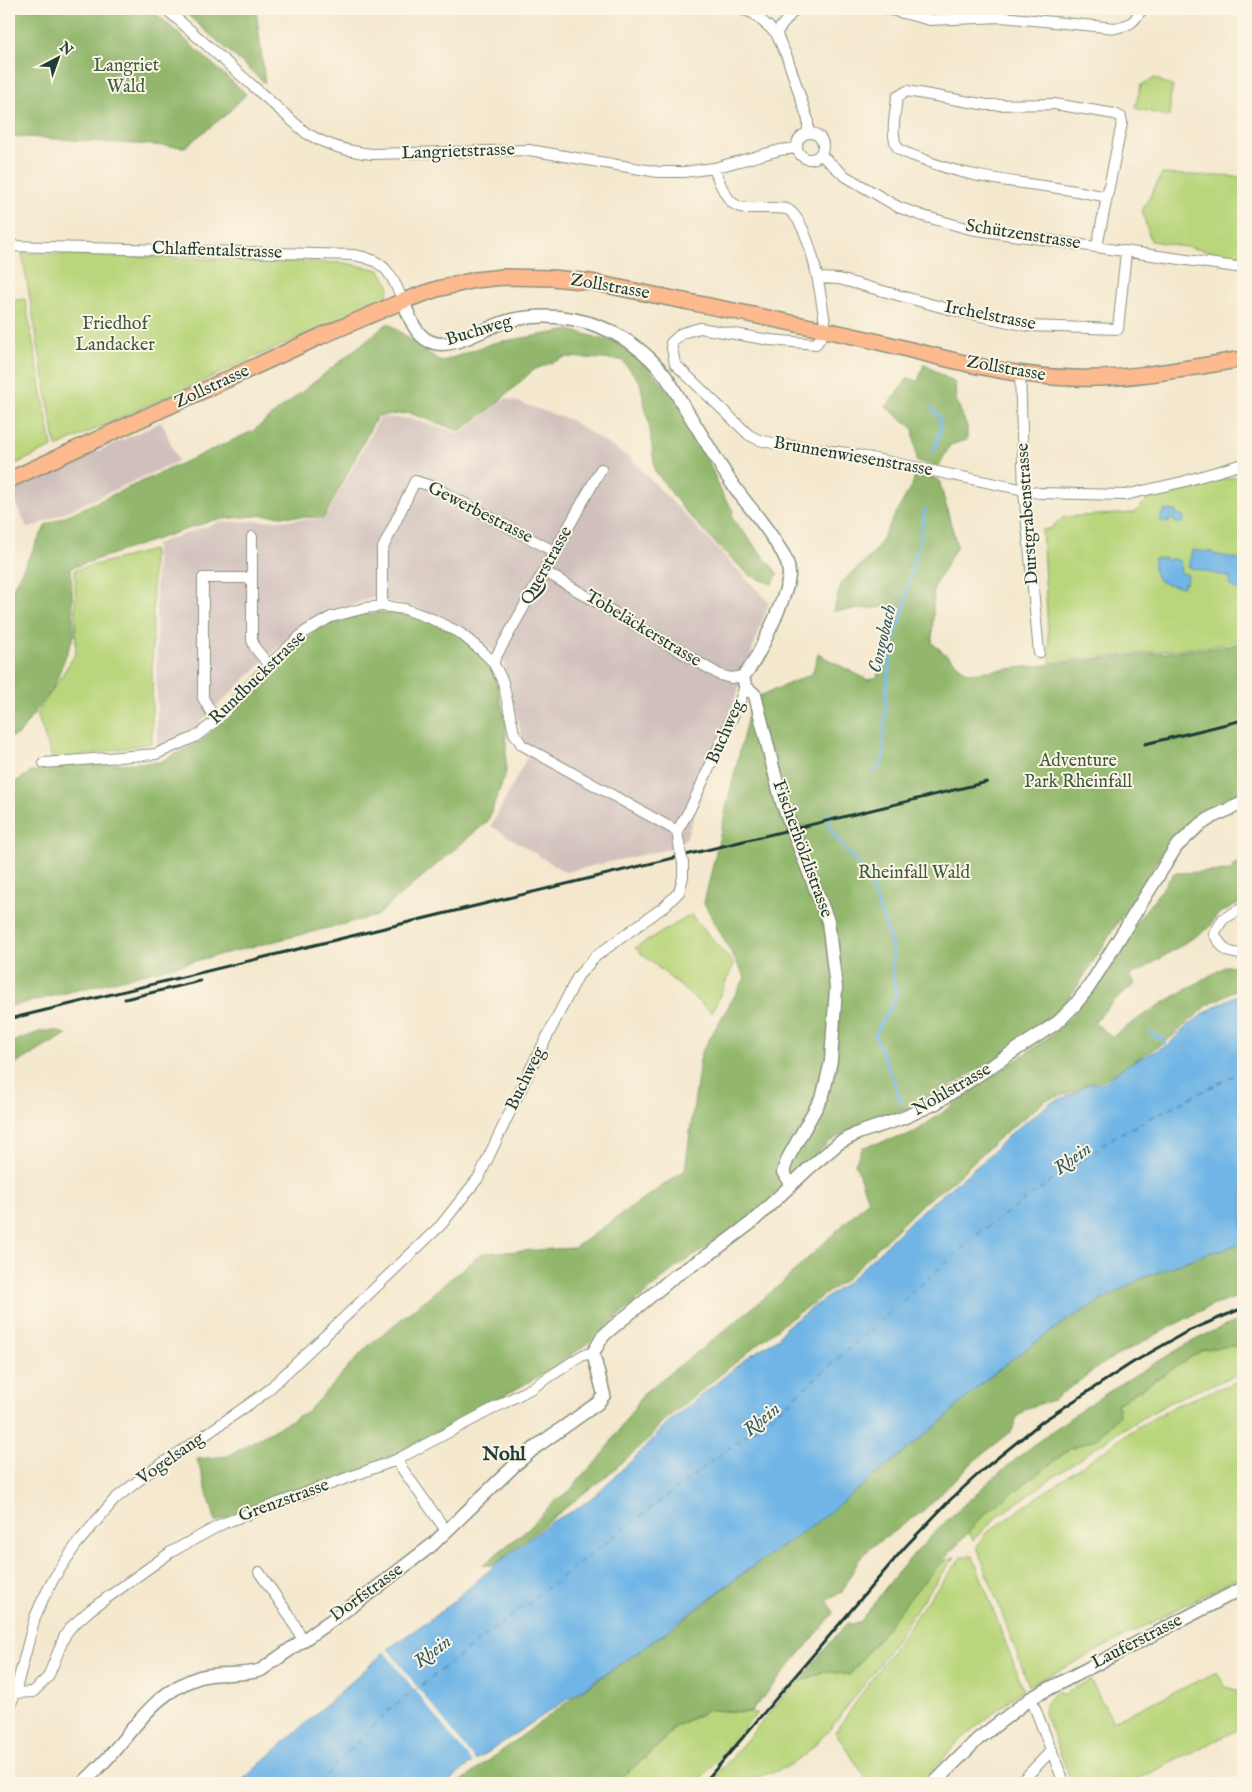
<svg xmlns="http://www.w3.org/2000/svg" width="1252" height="1792" font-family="'IM FELL English',serif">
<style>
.industrial{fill:#d0c0bc}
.green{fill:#b9d67c;stroke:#6c8a58}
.forest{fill:#92b76c;stroke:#587a50}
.water{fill:#70b5e6;stroke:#48798d}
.pier{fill:#f4e8ce}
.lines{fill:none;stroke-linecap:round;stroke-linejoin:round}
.stream{stroke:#70b5e6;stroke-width:3}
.ferry{stroke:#335b60;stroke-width:1;stroke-dasharray:6 5;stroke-linecap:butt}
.minor-casing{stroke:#8a9281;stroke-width:12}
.tertiary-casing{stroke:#8a9281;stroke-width:15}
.primary-casing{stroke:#8a9281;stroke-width:18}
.minor{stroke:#fff;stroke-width:10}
.tertiary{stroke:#fff;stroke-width:12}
.primary{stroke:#fcba8e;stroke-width:15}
.rail{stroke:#1f3d34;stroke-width:3}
.minor-bridge-casing{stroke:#8a9281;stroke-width:12;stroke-linecap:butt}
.minor-bridge{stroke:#fff;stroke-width:10}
.labels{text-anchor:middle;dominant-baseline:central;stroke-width:4;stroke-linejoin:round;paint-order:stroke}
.park-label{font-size:18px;fill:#3e5c42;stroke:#fcf5e5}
.street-label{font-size:18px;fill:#1f3d34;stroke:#fcf5e5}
.water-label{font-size:19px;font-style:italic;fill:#335b60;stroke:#fcf5e5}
.quarter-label{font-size:20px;font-weight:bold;fill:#1f3d34;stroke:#fcf5e5}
</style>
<rect width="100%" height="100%" fill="#fcf5e5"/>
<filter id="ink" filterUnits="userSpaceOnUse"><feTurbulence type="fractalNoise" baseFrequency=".02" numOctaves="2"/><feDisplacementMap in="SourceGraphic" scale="10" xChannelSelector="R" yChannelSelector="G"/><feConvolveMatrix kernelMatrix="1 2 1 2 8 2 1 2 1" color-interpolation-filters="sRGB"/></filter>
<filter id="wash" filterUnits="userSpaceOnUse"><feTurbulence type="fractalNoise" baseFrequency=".0096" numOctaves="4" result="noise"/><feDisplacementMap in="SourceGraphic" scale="20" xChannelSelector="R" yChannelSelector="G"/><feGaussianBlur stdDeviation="1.12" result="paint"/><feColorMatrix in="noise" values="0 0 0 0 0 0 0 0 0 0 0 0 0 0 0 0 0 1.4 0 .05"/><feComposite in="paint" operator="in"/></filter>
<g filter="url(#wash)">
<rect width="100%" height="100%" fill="#f4e8ce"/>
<path class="industrial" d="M506 398 570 420 631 459 769 602 686 839 672 848 565 872 491 826 527 758 503 659 472 634 418 608 371 598 304 623 194 728 157 752 156 544 219 522 325 519 380 417 413 419 461 434Z
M162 422 178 461 28 529 9 491Z"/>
<path class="green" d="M1155 78 1173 87 1170 98V117L1135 108 1141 85Z
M1162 174 1243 177V257L1151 241 1142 211Z
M22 253 345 263 380 270 389 285 387 298 56 447Z
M25 299 52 447 9 467V301Z
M1243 476V637L1227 644 1050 663 1042 530 1049 529 1064 517 1134 513 1150 497 1204 482Z
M153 550 152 743 53 761 37 714 76 653 75 570Z
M691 915 734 964 712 1013 635 948Z
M1243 1345V1372L1176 1399 1121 1430 998 1516 973 1540 968 1532 986 1513 1070 1449 1096 1439 1119 1415 1117 1404 1204 1349Z
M1243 1379V1575L1029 1686 977 1547 985 1534 1136 1428 1177 1405Z
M956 1556 923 1599 873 1673 830 1729 805 1755 785 1768 739 1783H710L794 1684 825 1671 850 1675 920 1585 942 1562Z
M963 1556H973L1023 1689 957 1743 921 1783H869L835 1732 926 1602Z
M1217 1672 1225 1687 1239 1691 1243 1700V1727L1130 1783H1072L1044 1713C1044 1701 1050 1697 1059 1691L1062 1695 1090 1680 1113 1721Z
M710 1710 757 1713 698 1783H617L620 1778 657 1748 676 1726Z"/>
<path class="forest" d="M9 9H151L246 94 228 113 185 147 9 136Z
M181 9H256L265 83Z
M388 323 441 362 493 343 570 330 621 344 650 369 683 408 695 429 723 496 733 510 732 518 778 574 772 584 749 575 719 547 684 510 655 471 650 430 640 382 622 360 566 357 533 370 493 407 460 431 409 413 377 416 324 518 265 515 214 520 71 568 74 635 53 688 19 734 9 738V595L46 525 253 431Z
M924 364 955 383 956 399 967 427V440L950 445 939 466 917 462 913 428 886 407 908 378 918 381Z
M915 474 939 480 957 546 934 587 932 643 968 673 1229 646 1243 640V798L1206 813 1178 834 1153 867 1077 987 1049 1022 992 1061 918 1106 851 1129 829 1142 746 1223 676 1267 593 1339 559 1365 412 1447 358 1471 216 1522 197 1459 228 1456 309 1410 367 1347 482 1253 574 1248 685 1170 701 1053 745 978 704 903 752 699 812 674 818 654 868 680 877 677 903 606 833 611 842 582 874 553 913 483Z
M382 612 418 617 457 632 492 666 506 723V772L488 821 376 916 9 1007V786L31 772 67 763 111 764 160 762 201 741 315 631 345 617Z
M1243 861V902L1218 914 1209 928 1140 971 1130 975 1135 984 1116 999 1094 1022 1112 1037 1148 1012 1226 966 1243 965V988L1233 991 1207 1006 1168 1040 1103 1080 1085 1084 1077 1091 1046 1100 999 1138 953 1181 922 1204 845 1280 783 1324 661 1423 649 1439 597 1484 588 1490 494 1565H483L531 1526 556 1500 570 1491 581 1476 598 1461 645 1392 718 1336 781 1284 868 1201 855 1163 863 1147 912 1134 1053 1034 1072 1016 1126 936 1174 873 1232 871 1233 865Z
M42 1031H55L67 1034 9 1068V1043Z
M1243 1244V1295L1206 1308 1105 1362 1053 1400 1027 1408 1017 1417 1012 1431 974 1461 922 1512 874 1545 858 1561 842 1592 827 1599 834 1613 751 1712 709 1710 675 1726 656 1748 620 1778 617 1783H459L583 1690 673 1628 739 1577 837 1505 940 1423 982 1383 1016 1356 1067 1320 1140 1279 1208 1253Z
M1243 1320V1345L1204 1349 1117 1404 1119 1415 1096 1439 1070 1449 986 1513 920 1586 849 1675 825 1671 802 1681 813 1663 847 1623 853 1624 861 1621C875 1602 889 1582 905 1564 976 1486 1061 1418 1152 1365 1181 1348 1210 1329 1243 1320Z"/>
<path class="water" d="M1164 510 1176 511V514L1184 517 1183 523H1175L1174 520 1169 519V523L1161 521V514H1163Z
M1192 550 1206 552V551L1212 552 1213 554 1243 560V592L1242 593 1229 585 1231 578 1188 567Z
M1154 558H1166V560L1169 561 1171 558 1181 561 1180 572 1188 575 1186 583 1183 584 1184 587C1161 584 1152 583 1154 558Z
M1243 993V1244L1208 1253 1140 1279 1067 1320 1016 1356 982 1383 940 1423 817 1522 739 1576 647 1646 469 1765 447 1783H239L389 1648 442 1611 494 1566 551 1522 577 1509 595 1495 649 1444 665 1425 748 1357 777 1339 786 1327 794 1321 848 1282 918 1214 981 1163 1009 1135 1050 1103 1078 1092 1085 1085 1104 1082 1127 1065 1163 1047 1167 1048C1179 1028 1221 1000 1243 993Z"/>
<path class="pier" d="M386 1647 477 1763 474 1765 383 1650Z"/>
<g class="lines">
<path class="stream" d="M932 408C947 423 939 436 933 452
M874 773 883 763 886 691 893 643 904 608 913 562 920 542 925 509
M828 812 832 832 867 876 887 929 893 952 892 968 896 994 894 1003 881 1023 875 1035 902 1103
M1151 1031 1155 1038 1160 1036 1167 1048V1052"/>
<path class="ferry" d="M318 1783 389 1710 785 1405 984 1229 1117 1135 1243 1071"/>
</g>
</g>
<g filter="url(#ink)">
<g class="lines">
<g class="minor-casing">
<path id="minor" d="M166 9 306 133C329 146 346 151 372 154L529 150 658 172H684L714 168 780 150 797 148
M740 9 753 13 776 33 787 57 808 120V133
M887 9 930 20 1002 17 1115 28C1131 25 1134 22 1142 9
M776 33 795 9
M797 146a13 13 0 1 1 26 0a13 13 0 1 1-26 0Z
M820 154 845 176 898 207 923 216 970 229 1243 268
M714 168C733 222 741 204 787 209 812 222 822 303 826 330L816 344 770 340 700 328 682 333 671 343 675 364 749 435 759 440 777 444 847 453 1039 493 1125 495 1182 482 1243 464
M9 246 354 255C386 260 391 274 403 301
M1097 246 1122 123 1121 117 1115 114 1054 104 987 105 907 91 897 97C896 110 889 139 899 149 904 153 914 156 920 158 979 184 1044 182 1106 197
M819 278 839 279 952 310 1028 326 1118 329 1126 252
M1020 374 1024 491 1039 653
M252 537V640L255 648 269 665
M544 571 720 675 731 678 743 676
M382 606V550L415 481 434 487 555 552
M493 662 601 469
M216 721 203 698V578H252
M44 763 156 754 195 737 216 721 269 665 306 631 331 617 365 608 382 606 405 609 432 619 460 633 483 652 493 662 503 682 514 733 522 745 677 831
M680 850 677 831 690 809 740 701 745 686
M1243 908 1223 919 1214 934C1224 949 1224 953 1243 954
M396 1460 447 1532
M259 1572 289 1615 303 1640
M15 1693 33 1692 48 1677 65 1635 71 1627 90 1610 171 1552 224 1523 396 1460 532 1388 583 1355 593 1353
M1031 1698 1064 1783
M9 1709 15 1693 35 1617 43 1599 54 1578 76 1545 115 1499 148 1473 201 1438 265 1393 441 1225 479 1177 528 1074 578 976 596 956 665 906 679 892 683 877V863
M1020 1783 1052 1750"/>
</g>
<g class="tertiary-casing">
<path id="tertiary" d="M403 301C409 315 414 334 429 341 452 353 487 325 511 320 542 314 574 316 603 328 626 338 648 354 663 373 672 384 678 397 685 408 700 432 714 456 729 479 744 502 764 522 778 546 784 554 789 564 789 574 789 591 756 665 743 676L745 686 755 695 782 803 828 921 836 988 831 1061 823 1095 788 1158 783 1172 791 1185
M83 1783C93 1773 103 1764 112 1753 140 1721 157 1691 200 1677 220 1671 241 1677 261 1670L363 1598 432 1545 515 1465 537 1446 598 1403 604 1395 593 1353 603 1336 612 1328 675 1276 711 1253 751 1223 808 1169 839 1143 858 1133 903 1118 936 1103 1058 1022 1074 1006 1089 987 1176 847 1197 827 1212 817 1243 803
M934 1783 978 1739 1031 1698 1243 1588"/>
</g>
<g class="primary-casing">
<path id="primary" d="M9 480 319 337 403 301 437 289 475 280 503 277 552 278 591 282C682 301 772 318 862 338 932 354 1002 377 1074 378 1132 380 1187 368 1243 359"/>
</g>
<use href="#minor" class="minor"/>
<use href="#tertiary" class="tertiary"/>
<use href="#primary" class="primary"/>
<path class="rail" d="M1145 744 1243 720
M125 999 200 981
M9 1019 987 782
M704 1783 905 1547 950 1500 985 1468 1043 1421 1132 1363 1188 1331 1243 1308"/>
<g class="minor-bridge-casing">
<path id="minor-bridge" d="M680 850 683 863"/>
</g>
<use href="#minor-bridge" class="minor-bridge"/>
</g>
</g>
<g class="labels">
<g class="park-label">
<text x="126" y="66">Langriet<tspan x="126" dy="21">Wald</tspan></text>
<text x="115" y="324">Friedhof<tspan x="115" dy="21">Landacker</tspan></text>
<text x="1078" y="761">Adventure<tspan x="1078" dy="21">Park Rheinfall</tspan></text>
<text x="914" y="873">Rheinfall Wald</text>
</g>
<g class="street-label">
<text transform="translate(458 152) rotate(-2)">Langrietstrasse</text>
<text transform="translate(1023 235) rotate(9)">Schützenstrasse</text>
<text transform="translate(217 251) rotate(2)">Chlaffentalstrasse</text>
<text transform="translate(610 287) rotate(10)">Zollstrasse</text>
<text transform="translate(990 316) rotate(11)">Irchelstrasse</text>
<text transform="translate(479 331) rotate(-17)">Buchweg</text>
<text transform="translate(1006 369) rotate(10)">Zollstrasse</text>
<text transform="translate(212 387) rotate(-25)">Zollstrasse</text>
<text transform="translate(853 457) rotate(10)">Brunnenwiesenstrasse</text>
<text transform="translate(480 513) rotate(27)">Gewerbestrasse</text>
<text transform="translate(1028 514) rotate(-94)">Durstgrabenstrasse</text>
<text transform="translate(547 566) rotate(-61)">Querstrasse</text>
<text transform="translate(643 629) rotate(31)">Tobeläckerstrasse</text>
<text transform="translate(258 678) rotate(-44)">Rundbuckstrasse</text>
<text transform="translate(726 732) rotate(-66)">Buchweg</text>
<text transform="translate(802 849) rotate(70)">Fischerhölzlistrasse</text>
<text transform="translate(526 1079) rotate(-64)">Buchweg</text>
<text transform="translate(952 1090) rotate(-30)">Nohlstrasse</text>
<text transform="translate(171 1459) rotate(-35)">Vogelsang</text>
<text transform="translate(284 1501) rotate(-20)">Grenzstrasse</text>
<text transform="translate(367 1593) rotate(-36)">Dorfstrasse</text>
<text transform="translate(1137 1642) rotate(-27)">Lauferstrasse</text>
</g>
<g class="water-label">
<text transform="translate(883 639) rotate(-77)">Congobach</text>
<text transform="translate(1073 1159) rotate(-36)">Rhein</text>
<text transform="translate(762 1420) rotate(-40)">Rhein</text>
<text transform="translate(433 1652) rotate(-37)">Rhein</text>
</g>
<g class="quarter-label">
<text x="504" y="1454">Nohl</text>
</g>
</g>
<rect width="1252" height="1792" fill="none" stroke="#fcf5e5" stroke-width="30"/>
<g transform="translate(58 58) rotate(41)" stroke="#fcf5e5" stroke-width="4" paint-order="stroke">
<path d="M0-4L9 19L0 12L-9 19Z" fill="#1f3d34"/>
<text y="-8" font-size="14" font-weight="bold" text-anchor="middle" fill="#1f3d34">N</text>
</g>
</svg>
